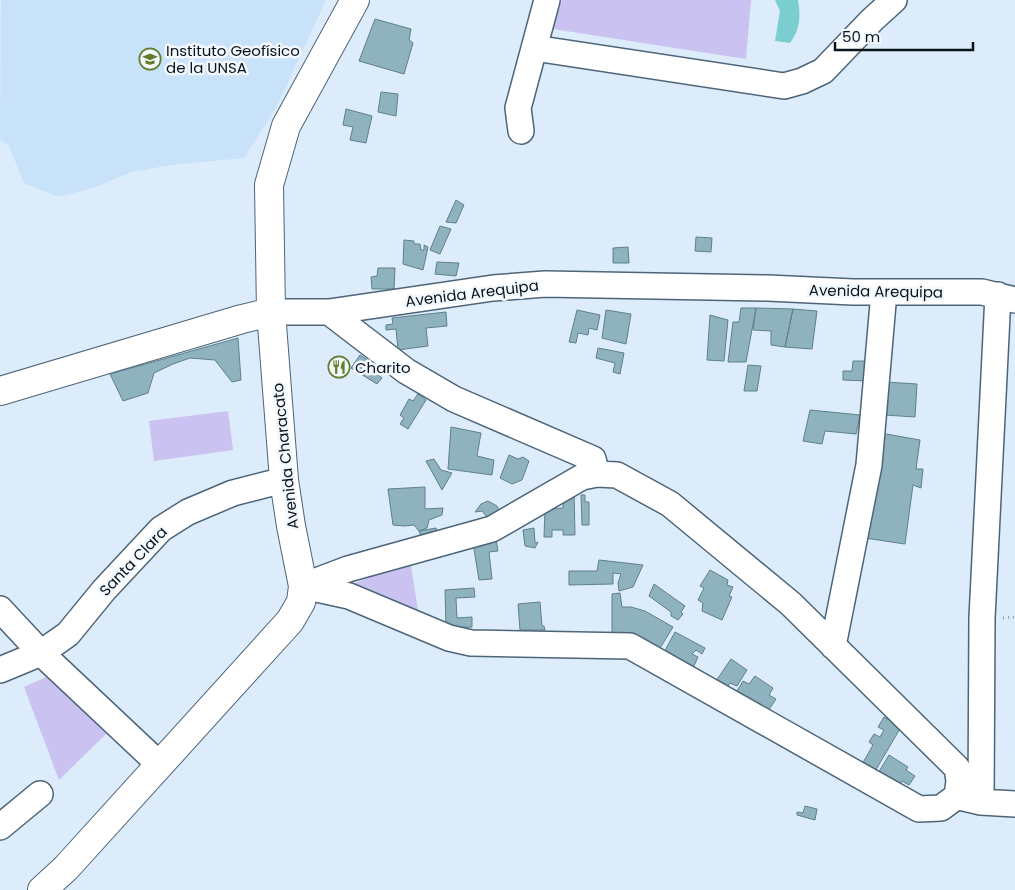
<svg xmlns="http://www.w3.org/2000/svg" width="1015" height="890" font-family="Poppins,sans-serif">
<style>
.built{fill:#c7e2f9}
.green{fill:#cac2f0}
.water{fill:#7bcecf}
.building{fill:#8eb2be;stroke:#5e808c}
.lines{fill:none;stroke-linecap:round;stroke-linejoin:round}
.minor-casing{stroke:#4d6579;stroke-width:28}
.major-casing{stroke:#4d6579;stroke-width:30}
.path{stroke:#909daa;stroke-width:3;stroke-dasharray:1 4;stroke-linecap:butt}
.minor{stroke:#fff;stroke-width:25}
.major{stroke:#fff;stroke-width:28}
.labels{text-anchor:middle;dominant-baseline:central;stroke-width:5;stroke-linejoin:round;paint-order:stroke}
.poi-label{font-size:15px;fill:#09131b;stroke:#f3f8fd;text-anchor:start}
.street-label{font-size:15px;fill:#09131b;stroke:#f3f8fd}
</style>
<rect width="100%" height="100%" fill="#dcecfb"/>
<path class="built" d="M1 0H326L277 106 244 158 171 165 131 172 93 188 58 197 24 183 9 146 0 140Z"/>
<path class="green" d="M562 0H751L746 59 553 29Z
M228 411 233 450 154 461 149 421Z
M410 559 419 617 351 585Z
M48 676 107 733 59 780 24 687Z"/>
<path class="water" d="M775 0H798C801 16 800 30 790 43L775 41 780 11Z"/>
<path class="building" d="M375 19 411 29 409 40 413 43 404 74 359 61Z
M381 92 398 94 396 116 378 112Z
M346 109 372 116 366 143 350 140 353 127 343 125Z
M456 200 464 205 456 223 446 222Z
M440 226 451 229 440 254 430 250Z
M696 237 712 238 711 252 695 251Z
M404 240 414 241V244H420L421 250H424V245L428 247 423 270 403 264Z
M628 247 629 263H613V248Z
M437 262 459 263 456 276 435 274Z
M378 268H395L394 289H372L371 277 377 276Z
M741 308H756L746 362H728L733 322H739Z
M756 308 793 309 785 347 771 345V331L753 330Z
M793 309 817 311 812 349 785 347Z
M577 310 600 315 597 330 589 328 588 335 578 333 576 343 569 342Z
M606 310 631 314 626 344 602 338Z
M446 312 447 326 426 328 428 346 398 350 396 329 386 330V325L393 324 392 318Z
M710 315 728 320 724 361 707 360Z
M238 338 241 380 232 382 215 360 190 358 173 364 154 373 148 393 123 401 110 374Z
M598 348 624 353 620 374 613 372 615 363 596 358Z
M360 355 373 364 364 376 351 368Z
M853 361H868L867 381 843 380V371H852Z
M748 365 761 366 757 391H744Z
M371 369 382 378 377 384 364 376Z
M886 382 917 384 915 417 885 415Z
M418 394 426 400 408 429 400 424 404 418 400 415 409 399 413 401Z
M810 410 860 415 856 434 825 431 822 444 803 441Z
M451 427 481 433 477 456 494 460 492 475 448 469Z
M875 432 920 440 916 469H923L921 488 913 485 905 544 865 538Z
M509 455 518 459 523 457 529 461 522 480 512 484 500 478Z
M434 459 441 470 452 473 442 490 426 461Z
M425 487V509L443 508 442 515 429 520 427 528 419 531 414 525 404 526 393 525 388 489Z
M574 491 575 535H563V530H552V537H544L545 509 563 508V496Z
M581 495H585V502H589V525H582Z
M488 501 497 506 499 511 487 517 482 511 475 512 481 504Z
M436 528 441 540 425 546 419 531Z
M534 528 535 543 538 542 535 548 525 546 523 530Z
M496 540 498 551 489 552 492 579 479 580 473 543Z
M599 560 643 565 633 587 619 591 618 583 621 574 613 573V584L569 585V571H597Z
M710 570 728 580 727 585 733 587 729 596 732 597 722 620 702 611 703 603 698 600 704 588 700 586Z
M654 584 685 606 681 612 683 614 678 620 671 616V612L649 596Z
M474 588 475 597 456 598 457 618 472 617V627L446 628 445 590Z
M620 593 622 607H631L645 611 673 627 657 653 612 636V594Z
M540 602 542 626H544L545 630H520L518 604Z
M675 632 705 648 702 654 696 650 692 654 698 657 692 670 685 667 687 663 674 656 669 658 663 654Z
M731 659 747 670 737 686 730 683 727 688 716 681Z
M755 676 773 688 769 695 776 699 768 711 737 691 743 681 749 684Z
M884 717 901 727 874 773 861 766 873 745 869 742 874 734 880 737 884 730 878 727Z
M889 755 908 767 906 770 915 776 909 785 902 781 898 787 877 775Z
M805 806 817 809 815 820 797 815V812L803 813Z"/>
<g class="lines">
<g class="minor-casing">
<path id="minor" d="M534 48 784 86 802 81 823 71 872 20 894 0
M521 131 518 108 547 0
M271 312H329L493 288 545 284 768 288 853 292H982L1015 300
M329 312 406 371 454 399 593 459 597 474
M597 474 617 475 670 504 791 604 957 768 959 781 957 796 941 808 919 809 630 646 471 643 449 638 349 596 303 586 348 569 492 529 582 477Z
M0 609 41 653 159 764
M833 646 869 465 884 292
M0 670 41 653 68 634 104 590 161 529 188 512 233 493 284 480
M964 798 981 802 1015 804
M981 802 982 618 998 295
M0 827 40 794"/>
</g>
<g class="major-casing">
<path id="major" d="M0 391 242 319 271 312
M42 890 66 868 290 621 301 602 303 586 291 526 284 480 271 312 269 185 286 126 355 0"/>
</g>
<path class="path" d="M1003 618 1015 617"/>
<use href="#minor" class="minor"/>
<use href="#major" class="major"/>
</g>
<defs>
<g id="university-ring" transform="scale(1.125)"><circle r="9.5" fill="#f3f8fd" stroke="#637c2e" stroke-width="1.5"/><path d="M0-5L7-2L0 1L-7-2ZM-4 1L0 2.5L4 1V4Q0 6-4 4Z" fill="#637c2e"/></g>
<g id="restaurant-ring" transform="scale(1.125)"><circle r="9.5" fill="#f3f8fd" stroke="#637c2e" stroke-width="1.5"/><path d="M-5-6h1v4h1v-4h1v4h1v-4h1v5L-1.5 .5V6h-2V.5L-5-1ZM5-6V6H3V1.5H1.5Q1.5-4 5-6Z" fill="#637c2e"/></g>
</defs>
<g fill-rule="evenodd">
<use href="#university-ring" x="150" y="59"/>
<use href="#restaurant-ring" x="339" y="367"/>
</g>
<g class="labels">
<g class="poi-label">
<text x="166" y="50">Instituto Geofísico<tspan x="166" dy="17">de la UNSA</tspan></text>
<text x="355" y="367">Charito</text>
</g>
<g class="street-label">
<text transform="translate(876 291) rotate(1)">Avenida Arequipa</text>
<text transform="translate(472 293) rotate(-7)">Avenida Arequipa</text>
<text transform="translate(285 456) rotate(-96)">Avenida Characato</text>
<text transform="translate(133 561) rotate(-46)">Santa Clara</text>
</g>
</g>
<path d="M835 42v8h138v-8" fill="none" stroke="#09131b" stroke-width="2.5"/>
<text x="842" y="42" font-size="15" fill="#09131b" stroke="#f3f8fd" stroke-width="4" paint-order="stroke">50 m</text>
</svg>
